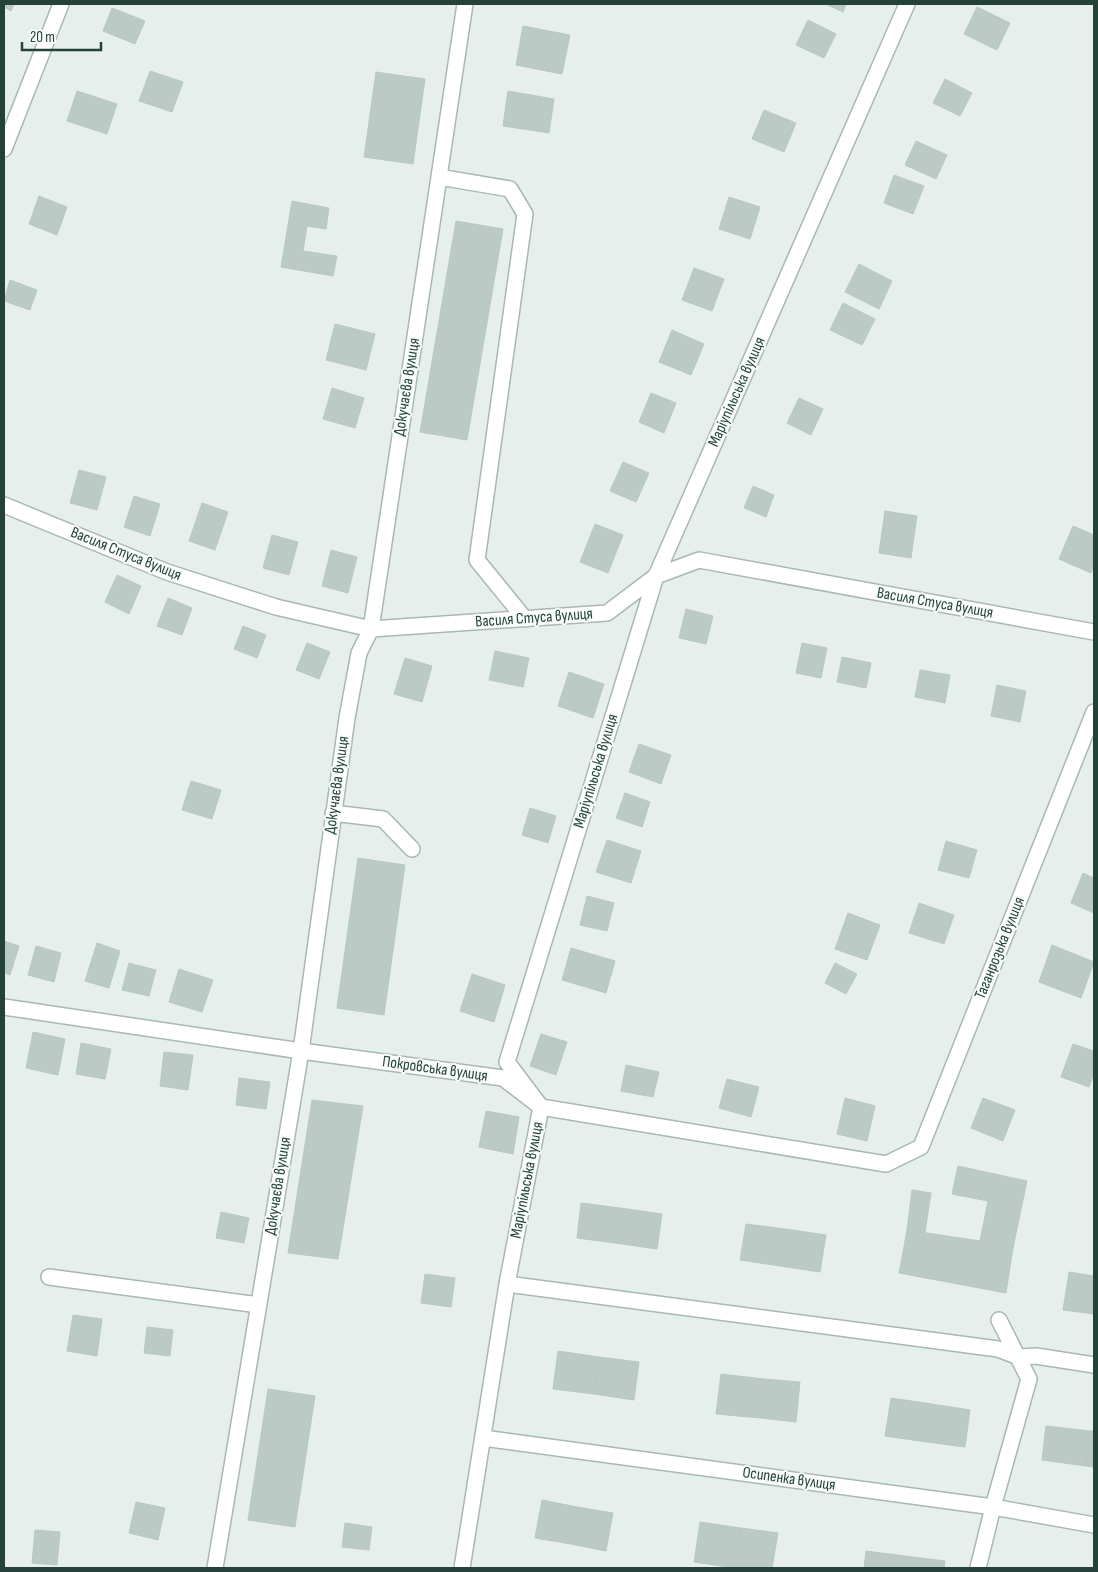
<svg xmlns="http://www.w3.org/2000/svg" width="1098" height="1572" font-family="'Sofia Sans Condensed',sans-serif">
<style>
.building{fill:#bbcac4;stroke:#b8c9c2}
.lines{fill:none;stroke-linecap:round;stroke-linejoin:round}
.minor-casing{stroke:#a8b8b2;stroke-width:18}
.minor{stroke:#fff;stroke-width:15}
.labels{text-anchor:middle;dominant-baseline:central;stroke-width:4;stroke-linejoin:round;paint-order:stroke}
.street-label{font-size:16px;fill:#24423a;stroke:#f7fbf9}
</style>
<rect width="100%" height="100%" fill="#e6efeb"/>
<path class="building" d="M4 4H14L11 11 4 7Z
M826 4H846L843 12Z
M977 7 1010 23 997 50 964 34Z
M112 8 145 21 135 44 103 31Z
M808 20 836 34 824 58 796 45Z
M523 26 570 35 562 74 516 65Z
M150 71 183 82 172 112 139 101Z
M376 72 425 79 413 164 364 157Z
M945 79 972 93 960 116 933 103Z
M77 91 117 104 107 134 67 121Z
M508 91 554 99 549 133 503 126Z
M764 110 796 123 784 152 752 139Z
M916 141 947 155 936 179 905 165Z
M894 175 924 186 913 214 884 203Z
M39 196 67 207 57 235 29 224Z
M729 197 760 207 750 239 719 229Z
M292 201 329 208 326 229 307 226 303 251 337 256 333 276 281 267Z
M456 221 503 229 467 440 420 432Z
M859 264 892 281 879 309 845 292Z
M694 268 724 279 712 311 682 300Z
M10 280 37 290 30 310 4 301Z
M843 303 875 319 862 345 830 330Z
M335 324 375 334 366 370 326 360Z
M672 330 704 344 691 375 659 362Z
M332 388 364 398 355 428 323 419Z
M651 393 676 403 664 433 639 422Z
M799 398 823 409 811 435 787 423Z
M623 462 649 473 636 502 610 491Z
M79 470 106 477 97 510 70 503Z
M753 486 774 495 766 517 744 508Z
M134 496 160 504 150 536 124 527Z
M202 503 228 512 215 550 189 541Z
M885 511 917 516 911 558 879 553Z
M595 524 623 535 608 573 580 562Z
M1073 526 1094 535V566L1091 573 1059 559Z
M272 535 298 542 289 575 263 568Z
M331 550 357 557 348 593 322 586Z
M117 575 141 586 129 614 105 602Z
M168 598 192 608 182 635 157 626Z
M686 609 713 616 706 644 679 638Z
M243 626 266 635 257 658 234 649Z
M307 643 330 652 319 679 296 670Z
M802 643 827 648 821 678 796 673Z
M495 651 529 658 523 687 489 680Z
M842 657 871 663 866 688 837 682Z
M405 658 432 666 422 702 394 694Z
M920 670 950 675 945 703 915 697Z
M569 672 604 684 593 718 558 706Z
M997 685 1026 691 1020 722 991 716Z
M639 744 671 755 661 784 629 772Z
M191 781 221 790 212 819 182 810Z
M625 793 650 802 642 827 616 818Z
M530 808 556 816 548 843 522 835Z
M607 840 641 851 631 883 596 872Z
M946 841 977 850 969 878 938 870Z
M358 858 405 865 384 1015 337 1008Z
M1083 873 1094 878V913L1071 903Z
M587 896 614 903 607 931 580 925Z
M919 903 954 915 944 944 909 933Z
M848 913 880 925 867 960 835 949Z
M4 941 19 946 10 975 4 973Z
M97 943 120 951 109 988 85 981Z
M1052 945 1094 962 1081 998 1039 982Z
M36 946 61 953 54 982 28 975Z
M571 948 615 961 606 993 562 980Z
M129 963 156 970 149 996 122 990Z
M835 963 857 974 846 994 825 983Z
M179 969 213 980 202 1012 169 1002Z
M472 974 505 985 494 1022 460 1011Z
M33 1032 65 1039 58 1075 26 1068Z
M541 1034 567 1042 556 1075 530 1066Z
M81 1043 111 1049 105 1079 76 1074Z
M1073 1044 1094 1051V1073L1089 1087 1061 1077Z
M164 1052 193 1055 188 1090 160 1086Z
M626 1065 659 1072 653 1097 621 1091Z
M239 1078 270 1082 266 1109 236 1105Z
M727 1079 759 1087 751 1117 719 1108Z
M845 1098 875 1106 867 1141 837 1134Z
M983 1098 1015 1110 1003 1141 971 1128Z
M312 1100 363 1106 338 1259 288 1253Z
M486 1111 519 1117 513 1154 479 1147Z
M958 1166 1027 1181 1013 1248 980 1241 988 1201 952 1194Z
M912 1190 931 1193 925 1232 907 1230Z
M581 1203 620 1208 615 1243 577 1238Z
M620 1208 662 1214 657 1249 615 1243Z
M221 1212 249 1218 244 1243 216 1238Z
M746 1224 785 1229 780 1266 740 1260Z
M785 1229 826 1235 820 1272 780 1266Z
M907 1230 980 1241 1013 1248 1006 1293 899 1273Z
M1069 1272 1094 1276V1314L1063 1310Z
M425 1274 455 1278 451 1307 421 1303Z
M73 1315 102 1319 97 1356 67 1351Z
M147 1327 173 1330 170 1356 144 1353Z
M558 1351 599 1357 594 1394 553 1389Z
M599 1357 639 1362 634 1400 594 1394Z
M721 1374 764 1379 761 1418 716 1414Z
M764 1379 800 1382 796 1422 761 1418Z
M268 1389 315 1396 295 1527 248 1520Z
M891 1398 932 1404 927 1442 885 1436Z
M932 1404 970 1410 965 1447 927 1442Z
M1046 1426 1090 1431 1086 1466 1042 1460Z
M1090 1431H1094V1467L1086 1466Z
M542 1500 577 1507 571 1544 535 1538Z
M136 1502 165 1508 158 1540 129 1533Z
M577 1507 613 1513 606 1551 571 1544Z
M700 1522 741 1528 735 1568 694 1562Z
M345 1523 372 1527 369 1550 342 1547Z
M741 1528 778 1533 772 1568H735Z
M35 1530 60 1532 57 1565 32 1563Z
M866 1551 905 1556 903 1568H864Z
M905 1556 945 1561 944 1568H903Z"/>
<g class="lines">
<g class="minor-casing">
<path id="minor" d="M4 149 61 4
M439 177 510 189 525 214 477 560 525 619
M4 505 167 572 276 607 371 629 607 613 656 576 699 560 1094 632
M333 813 383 819 412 849
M4 1007 301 1051 503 1078 541 1107 886 1164 921 1147 1094 712
M49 1277 259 1305
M507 1284 998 1349 1019 1357 1036 1356 1094 1365
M483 1438 993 1507 1094 1525
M215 1568 301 1051 347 718 359 653 371 629 465 4
M462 1568 507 1284 541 1107 507 1062 656 576 907 4
M978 1568 993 1507 1029 1379 999 1320"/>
</g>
<use href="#minor" class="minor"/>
</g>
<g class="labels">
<g class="street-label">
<text transform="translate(407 387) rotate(-81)">Докучаєва вулиця</text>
<text transform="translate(737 392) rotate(-66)">Маріупільська вулиця</text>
<text transform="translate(126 554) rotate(22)">Василя Стуса вулиця</text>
<text transform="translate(935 603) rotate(10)">Василя Стуса вулиця</text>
<text transform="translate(534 618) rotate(-4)">Василя Стуса вулиця</text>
<text transform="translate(596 771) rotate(-73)">Маріупільська вулиця</text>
<text transform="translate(337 785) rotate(-82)">Докучаєва вулиця</text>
<text transform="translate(1000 948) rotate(-68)">Таганрозька вулиця</text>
<text transform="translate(435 1069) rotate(8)">Покровська вулиця</text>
<text transform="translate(527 1180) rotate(-79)">Маріупільська вулиця</text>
<text transform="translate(278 1186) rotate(-81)">Докучаєва вулиця</text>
<text transform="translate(789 1479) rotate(8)">Осипенка вулиця</text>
</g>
</g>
<rect width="1098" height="1572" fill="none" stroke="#24423a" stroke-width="10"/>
<path d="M22 42v8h79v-8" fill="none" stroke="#24423a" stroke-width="2.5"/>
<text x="30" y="42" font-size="15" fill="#24423a" stroke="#f7fbf9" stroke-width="4" paint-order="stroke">20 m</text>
</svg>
